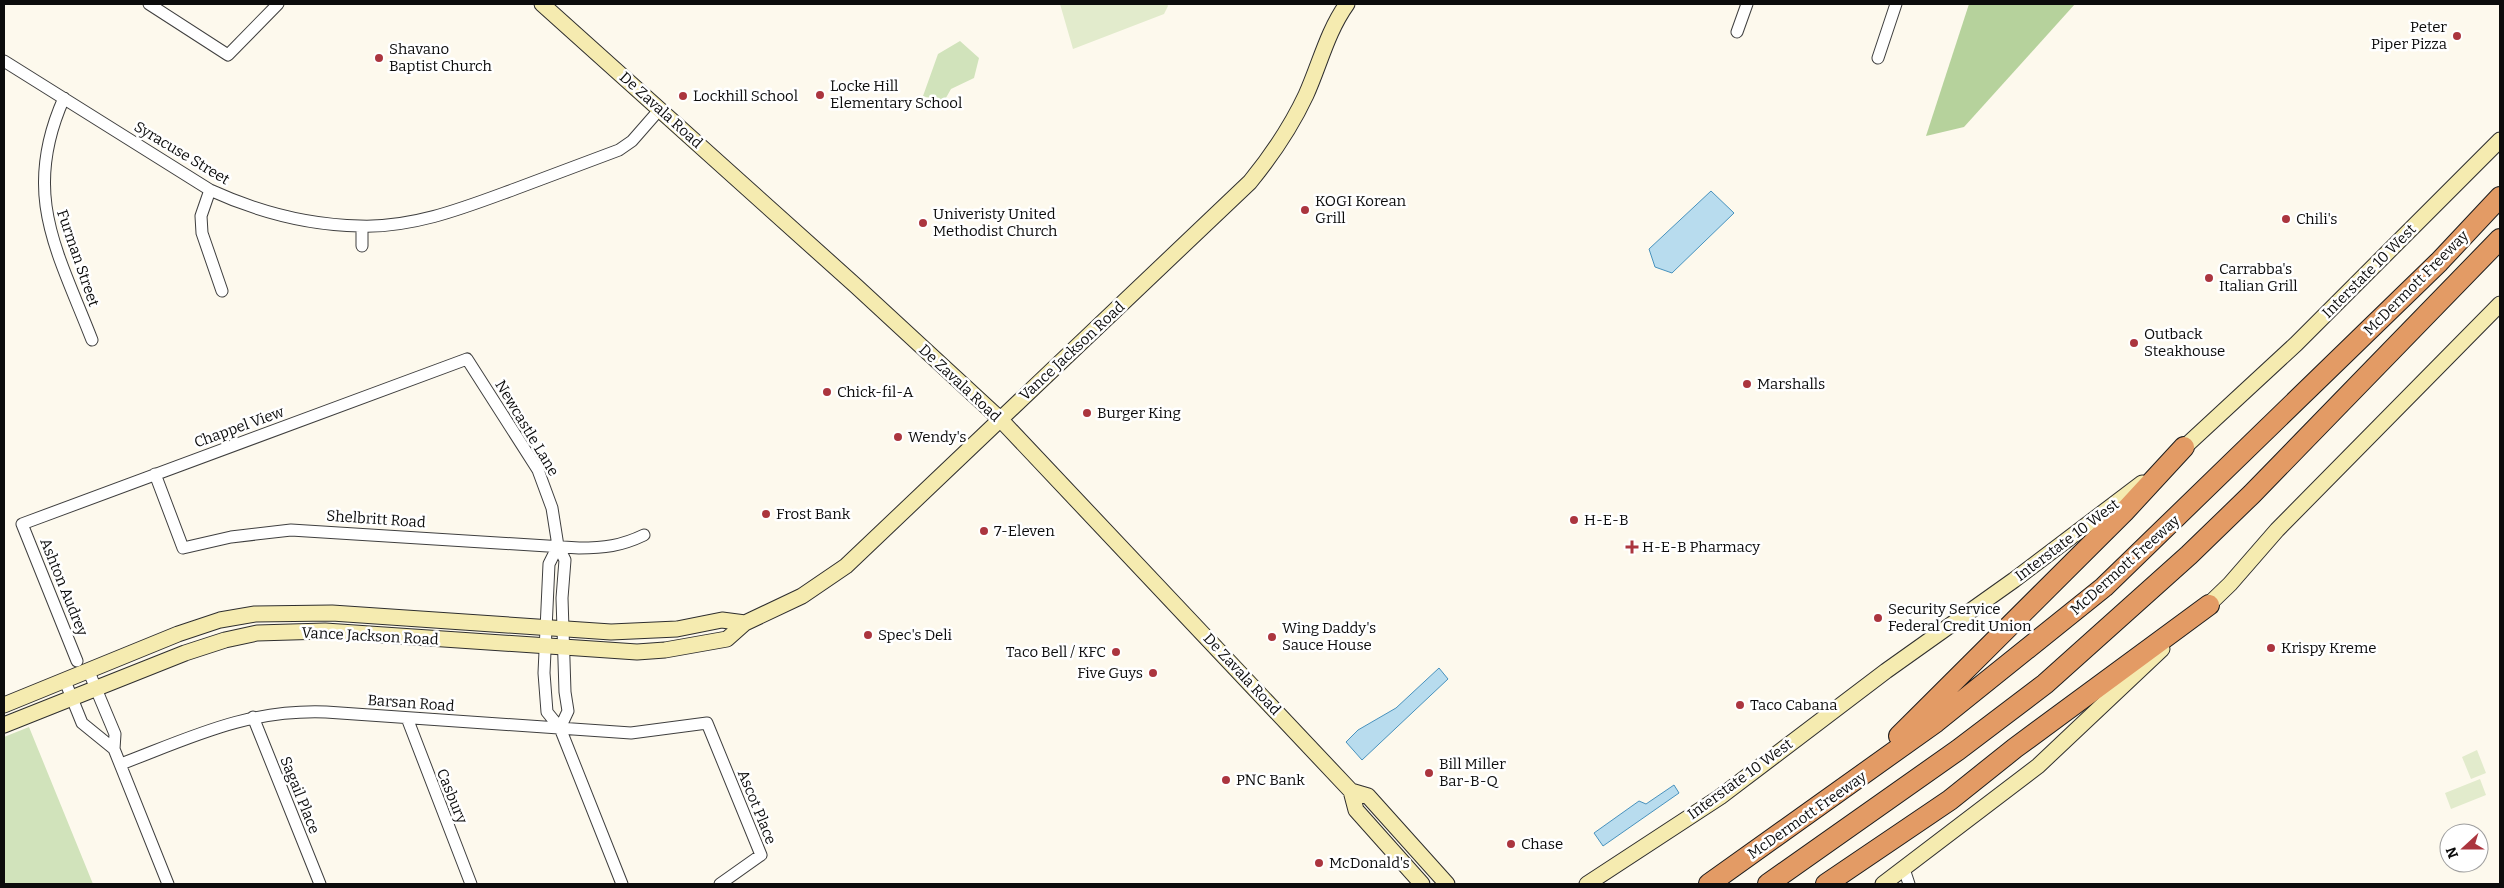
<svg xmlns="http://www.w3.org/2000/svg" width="2504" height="888" font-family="Bitter,serif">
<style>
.green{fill:#d1e3bb}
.forest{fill:#b6d29c}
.pitch{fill:#e2ebcc}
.water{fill:#b8dcee;stroke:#4892bd}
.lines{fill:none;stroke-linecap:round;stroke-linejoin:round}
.street-casing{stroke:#3f3f3f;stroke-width:13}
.secondary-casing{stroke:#2e2e2e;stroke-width:17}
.highway-casing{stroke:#1d1d1d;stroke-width:22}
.street{stroke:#fff;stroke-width:11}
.secondary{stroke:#f5ebb0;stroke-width:15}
.highway{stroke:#e39b65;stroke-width:20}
.poi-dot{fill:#ab353e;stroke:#fff;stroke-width:2}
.labels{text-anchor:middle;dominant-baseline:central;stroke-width:5;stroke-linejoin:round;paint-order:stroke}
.poi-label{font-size:15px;fill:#0c0c0c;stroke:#fff;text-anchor:start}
.street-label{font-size:15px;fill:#0c0c0c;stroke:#fff}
</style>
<rect width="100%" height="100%" fill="#fdf9ed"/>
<path class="green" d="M960 41 979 58 974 78 951 89 943 103 923 96 938 54Z
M29 727 93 884H4V737Z"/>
<path class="forest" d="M1969 4H2075L1964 127 1926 136Z"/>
<path class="pitch" d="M1060 4H1167L1168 6 1164 14 1073 49Z
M2477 750 2486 773 2471 779 2462 757Z
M2480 779 2486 795 2451 809 2445 793Z"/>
<path class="water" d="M1711 191 1734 213 1672 273 1655 267 1649 249Z
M1439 668 1448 679 1362 760 1346 742 1358 730 1396 708Z
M1674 785 1679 793 1603 846 1594 833 1639 801 1646 804Z"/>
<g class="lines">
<g class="street-casing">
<path id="street" d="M149 4 228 55 278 4
M1737 32 1747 4
M1878 58 1896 4
M4 61 210 190C258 212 307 225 360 226 414 228 466 207 515 189 550 176 584 163 619 150L632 141 660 109
M64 98C21 194 57 250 92 340
M210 190 201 216 202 233 222 291
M362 246V227
M155 474 183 548 231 537 291 530 579 548C604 548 621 546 644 535
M558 546 549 564 544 673 547 712 560 728 622 884
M77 661 22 524 467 359 538 470 552 508 558 546 565 560 562 598 565 692 568 711 560 728
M89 672 115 734 114 749 168 884
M65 681 82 723 114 749
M253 717 320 884
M407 718 471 884
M121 764C192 737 247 709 326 712L631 733 707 723 761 855 720 884
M1904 869 1909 884"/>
</g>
<g class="secondary-casing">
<path id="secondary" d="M542 4 856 286 1000 419 1351 791 1356 810 1422 884
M2177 454 2296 344 2500 140
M2202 611 2230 584 2277 530 2500 304
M4 705 178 634 220 620 255 614 332 613 611 632 677 629 722 620 745 623
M4 725 185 653 225 640 257 633 325 631 637 652 665 650 727 639 745 623 802 596 846 566 1250 182C1272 155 1291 127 1306 95 1320 64 1327 32 1347 4
M1351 791 1368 796 1447 884
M1587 884 1720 797 1886 671 2014 580 2142 483
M1883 884 2038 766 2162 649"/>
</g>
<g class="highway-casing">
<path id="highway" d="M1899 736 2124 512 2184 447
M1709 884 1936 722 2104 587 2439 262 2500 197
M1768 884 1958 750 2045 684 2189 555 2252 494 2500 239
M1826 884 1950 800 2015 748 2209 605"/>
</g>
<use href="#street" class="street"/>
<use href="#secondary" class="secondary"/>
<use href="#highway" class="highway"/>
</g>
<g class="poi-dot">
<circle cx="2457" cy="36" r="5"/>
<circle cx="379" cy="58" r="5"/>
<circle cx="820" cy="95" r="5"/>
<circle cx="683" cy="96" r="5"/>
<circle cx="1305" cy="210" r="5"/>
<circle cx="2286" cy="219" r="5"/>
<circle cx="923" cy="223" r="5"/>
<circle cx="2209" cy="278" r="5"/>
<circle cx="2134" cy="343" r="5"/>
<circle cx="1747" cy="384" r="5"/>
<circle cx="827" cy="392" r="5"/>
<circle cx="1087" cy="413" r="5"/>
<circle cx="898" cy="437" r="5"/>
<circle cx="766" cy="514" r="5"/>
<circle cx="1574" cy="520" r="5"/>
<circle cx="984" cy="531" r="5"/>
<path d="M1629.5 539.5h5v5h5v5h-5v5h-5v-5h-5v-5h5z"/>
<circle cx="1878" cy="618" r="5"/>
<circle cx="868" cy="635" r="5"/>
<circle cx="1272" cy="637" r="5"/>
<circle cx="2271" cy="648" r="5"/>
<circle cx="1116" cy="652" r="5"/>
<circle cx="1153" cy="673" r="5"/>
<circle cx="1740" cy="705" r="5"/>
<circle cx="1429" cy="773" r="5"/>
<circle cx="1226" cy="780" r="5"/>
<circle cx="1511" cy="844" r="5"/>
<circle cx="1319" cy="863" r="5"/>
</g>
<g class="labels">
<g class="poi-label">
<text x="2447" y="27" text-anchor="end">Peter<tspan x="2447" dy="17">Piper Pizza</tspan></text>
<text x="389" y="49">Shavano<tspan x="389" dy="17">Baptist Church</tspan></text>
<text x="830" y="86">Locke Hill<tspan x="830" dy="17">Elementary School</tspan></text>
<text x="693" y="96">Lockhill School</text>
<text x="1315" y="201">KOGI Korean<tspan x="1315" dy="17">Grill</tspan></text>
<text x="933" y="214">Univeristy United<tspan x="933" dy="17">Methodist Church</tspan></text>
<text x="2296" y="219">Chili's</text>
<text x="2219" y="269">Carrabba's<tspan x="2219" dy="17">Italian Grill</tspan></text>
<text x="2144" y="334">Outback<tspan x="2144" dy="17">Steakhouse</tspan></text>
<text x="1757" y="384">Marshalls</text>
<text x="837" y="392">Chick-fil-A</text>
<text x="1097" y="413">Burger King</text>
<text x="908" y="437">Wendy's</text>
<text x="776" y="514">Frost Bank</text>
<text x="1584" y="520">H-E-B</text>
<text x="994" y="531">7-Eleven</text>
<text x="1642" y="547">H-E-B Pharmacy</text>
<text x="1888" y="609">Security Service<tspan x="1888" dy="17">Federal Credit Union</tspan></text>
<text x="1282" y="628">Wing Daddy's<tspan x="1282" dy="17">Sauce House</tspan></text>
<text x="878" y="635">Spec's Deli</text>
<text x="2281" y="648">Krispy Kreme</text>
<text x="1106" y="652" text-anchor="end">Taco Bell / KFC</text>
<text x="1143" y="673" text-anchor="end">Five Guys</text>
<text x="1750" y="705">Taco Cabana</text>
<text x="1439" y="764">Bill Miller<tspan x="1439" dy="17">Bar-B-Q</tspan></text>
<text x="1236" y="780">PNC Bank</text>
<text x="1521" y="844">Chase</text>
<text x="1329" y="863">McDonald's</text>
</g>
<g class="street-label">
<text transform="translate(661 110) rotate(42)">De Zavala Road</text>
<text transform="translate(182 153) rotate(31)">Syracuse Street</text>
<text transform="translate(78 258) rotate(71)">Furman Street</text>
<text transform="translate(2369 271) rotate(-45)">Interstate 10 West</text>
<text transform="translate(2416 283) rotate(-45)">McDermott Freeway</text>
<text transform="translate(1072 351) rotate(-43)">Vance Jackson Road</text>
<text transform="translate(960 383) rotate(43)">De Zavala Road</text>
<text transform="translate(239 427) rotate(-20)">Chappel View</text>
<text transform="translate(527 428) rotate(59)">Newcastle Lane</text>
<text transform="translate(376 519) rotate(4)">Shelbritt Road</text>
<text transform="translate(2067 540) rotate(-37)">Interstate 10 West</text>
<text transform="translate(2125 565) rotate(-42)">McDermott Freeway</text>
<text transform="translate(64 587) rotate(68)">Ashton Audrey</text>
<text transform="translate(370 636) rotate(3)">Vance Jackson Road</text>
<text transform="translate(1242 674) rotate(47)">De Zavala Road</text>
<text transform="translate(411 703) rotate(4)">Barsan Road</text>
<text transform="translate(1740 779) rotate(-36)">Interstate 10 West</text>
<text transform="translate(300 795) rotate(68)">Sagail Place</text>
<text transform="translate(452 796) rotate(68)">Casbury</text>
<text transform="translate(757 807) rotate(68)">Ascot Place</text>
<text transform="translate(1807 815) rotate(-35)">McDermott Freeway</text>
</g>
</g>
<rect width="2504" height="888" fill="none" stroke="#0c0c0c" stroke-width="10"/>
<g transform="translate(2464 848) rotate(249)"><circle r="24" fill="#ffffff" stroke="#9e9e9e"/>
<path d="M0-4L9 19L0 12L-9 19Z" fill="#ab353e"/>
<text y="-8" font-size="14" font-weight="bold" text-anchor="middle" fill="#0c0c0c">N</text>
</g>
</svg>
